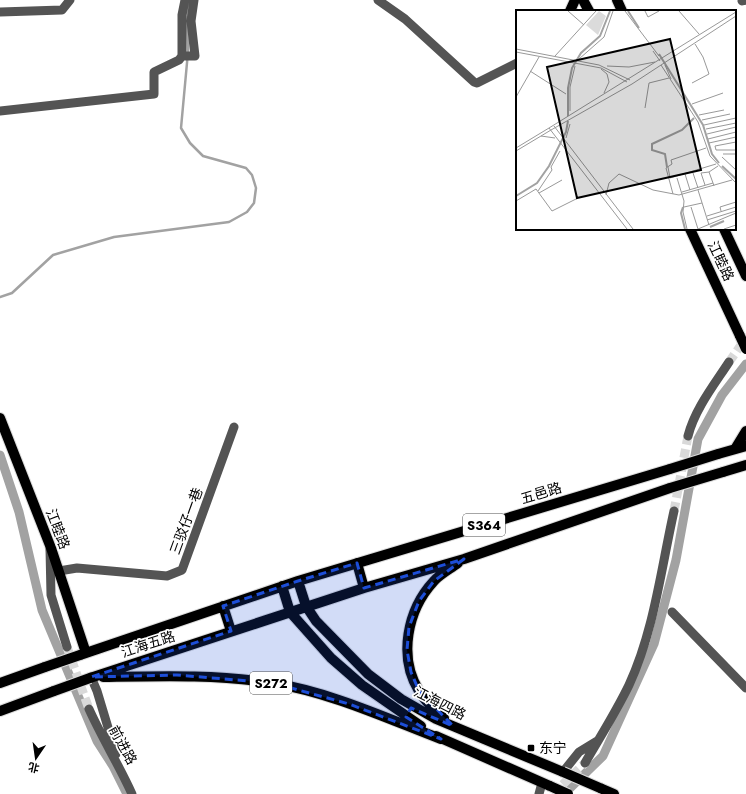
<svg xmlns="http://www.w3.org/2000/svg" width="746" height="794" font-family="Jost,'Noto Sans SC',sans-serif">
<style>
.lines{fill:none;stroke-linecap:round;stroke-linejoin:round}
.stream{stroke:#a2a2a2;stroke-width:2.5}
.canal{stroke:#a2a2a2;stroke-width:9}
.minor-tunnel{stroke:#d9d9d9;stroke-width:9;stroke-dasharray:9 4.5;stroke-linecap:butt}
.major-casing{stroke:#dbdbdb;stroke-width:12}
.minor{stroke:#545454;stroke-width:9}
.major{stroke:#000;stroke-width:10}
.major-bridge-casing{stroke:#dbdbdb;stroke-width:12;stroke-linecap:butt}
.major-bridge{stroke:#000;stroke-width:10}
.marked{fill:#1d4ed8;fill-opacity:0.2;stroke:#1d4ed8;stroke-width:3;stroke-dasharray:8 5;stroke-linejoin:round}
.poi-dot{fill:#000;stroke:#fff;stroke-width:1.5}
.labels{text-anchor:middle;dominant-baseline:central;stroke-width:3.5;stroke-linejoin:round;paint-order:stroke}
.shield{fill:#fff;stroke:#4c4c4c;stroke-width:1}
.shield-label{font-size:13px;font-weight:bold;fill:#000}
.street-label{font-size:14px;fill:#000;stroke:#fff}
.poi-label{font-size:14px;fill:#000;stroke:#fff;text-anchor:start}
.inset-river{fill:none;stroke:#a2a2a2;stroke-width:2}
.inset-road{fill:none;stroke:#999;stroke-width:1}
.view{fill:#000;fill-opacity:0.15;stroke:#000;stroke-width:2}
.inset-edge{fill:none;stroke:#000;stroke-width:2}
</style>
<rect width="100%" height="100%" fill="#fff"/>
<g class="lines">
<path class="stream" d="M0 297 12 293 53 255 114 237 229 222 247 212 254 203 256 188 252 175 246 168 203 156 190 143 181 128 188 52 187 19 189 4"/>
<path class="canal" d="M0 455 19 512 42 610 97 741 113 766 127 794
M564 794 603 756 654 644 676 560 698 439 722 395 746 364"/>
<path class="minor-tunnel" d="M729 362 746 338
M674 511 688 436
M67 647 89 709
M553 794 585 763"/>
<g class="major-casing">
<path id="major" d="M583 0 589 11
M617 0 622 11
M570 11 575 0
M690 229 740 336
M724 229 746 276
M0 418 51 548 86 653
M735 449 746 431
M718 454 746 446
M723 472 746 465
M357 563 364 588
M298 581 306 606 316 621 368 674 401 699 436 719 563 772
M282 586 290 612 331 658 362 685 421 726
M223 606 231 631
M80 655 298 581 670 469
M103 677C159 676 216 674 272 683 330 692 386 718 441 739
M90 678 364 588 464 559 670 488
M0 683 45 667
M0 711 54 691
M444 718C435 710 425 702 419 691 398 657 407 610 434 581 440 574 450 569 458 563
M436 736 550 786
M600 788 614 794"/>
</g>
<path class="minor" d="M378 0 405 19 474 82 477 83 517 63
M742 1 746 0
M0 12 62 10 70 0
M182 56H195L191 21 194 0
M0 111 154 94V72L179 60 182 56V15L185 0
M688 436C695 409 714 385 729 362
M50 549 51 595 67 647
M59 571 77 568 167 576 182 570 234 427
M672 612 746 688
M91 677 97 691 116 754
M89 709C102 738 119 765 132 794
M585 763C600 737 616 712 629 685 654 631 661 569 674 511
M563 772 579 752 597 741
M539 794 542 783"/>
<use href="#major" class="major"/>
<g class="major-bridge-casing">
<path id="major-bridge" d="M740 336 746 349
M670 469 718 454
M670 488 723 472
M45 667 80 655
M54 691 90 678
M563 772 600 788
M550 786 568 794"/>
</g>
<use href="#major-bridge" class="major-bridge"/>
</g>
<path class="marked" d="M464 559 434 581 419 601 409 627 407 650 411 672 419 691 453 726 411 708 406 717 441 739 349 704 273 683 177 675 91 677 231 631 223 606 298 581 357 563 364 588Z"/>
<rect class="poi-dot" x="527" y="744" width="8" height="8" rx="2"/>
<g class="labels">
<g class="shield">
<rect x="463" y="514" width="42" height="22" rx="3"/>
<rect x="250" y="672" width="42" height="22" rx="3"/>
</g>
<g class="shield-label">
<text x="484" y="525">S364</text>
<text x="271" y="683">S272</text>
</g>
<g class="street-label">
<text transform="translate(721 261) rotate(65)">江睦路</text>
<text transform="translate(541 493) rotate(-17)">五邑路</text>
<text transform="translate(186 521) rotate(-70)">三驳仔一巷</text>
<text transform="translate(58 529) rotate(69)">江睦路</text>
<text transform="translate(148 644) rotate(-18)">江海五路</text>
<text transform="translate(440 703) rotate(27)">江海四路</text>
<text transform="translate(123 745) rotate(61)">前进路</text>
</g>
<g class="poi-label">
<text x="539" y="748">东宁</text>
</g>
</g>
<g transform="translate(516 10)">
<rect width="220" height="220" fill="#fff"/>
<path d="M83 1 90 6 82 25 70 15Z" fill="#dbdbdb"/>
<path class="inset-river" d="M112 1 123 18M143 44 187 115 196 144 203 153M52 106V78L56 58 65 43 84 26 94 1M206 156 220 169M151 157 149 144 136 140V134L166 120 178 108M0 186 21 173 33 156 50 122 52 111M167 197 165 203 169 219M194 217 208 211"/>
<path class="inset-road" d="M52 1 68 15M109 1 143 46M129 1 132 7 143 1M163 1 183 24M0 39 83 55 114 70M137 41 144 51M0 42 85 58 111 72M39 46 80 1M63 49 88 27 97 1M145 55 182 112 194 146 220 173M149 55 155 69M91 56 113 57 139 52M85 59 91 64 93 72 88 83M14 61 50 84M176 73 193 64 187 47 179 34M0 87 23 47M176 94 207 83M129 98 133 73 153 68M54 101V77L59 56M183 105 208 100M186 110 214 104M188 115 220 108M38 116 117 219M190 119 220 113M35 120 116 74 220 6M191 124 220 117M25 126 39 128M50 128 54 114M192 129 220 122M220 132 199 136 200 140H220M193 133 220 127M0 138 33 118M0 141 35 120M207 144H220M206 147 220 160M152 157 154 168 200 154M177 163 182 178M169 164 174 180M161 168 168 191 167 202 171 219M93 173 103 164 137 180 163 185 216 170M197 173 193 162 202 156M189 175 185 163 193 162M182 180 193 215M22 181 36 160 35 157 44 141M166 182 197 173 198 176M23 183 46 170M157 184 150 158 156 154 155 150 190 138M90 185 93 173M0 191 20 179 36 201 62 188M168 197 186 193M175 197 182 219M205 201 204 197 220 192M191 206 220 197M191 210 220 201M111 219 33 118 220 2M182 219 220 203M208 219 220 215"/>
<path class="view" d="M154 29 185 160 61 188 31 57Z"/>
<rect width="220" height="220" class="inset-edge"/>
</g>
<g transform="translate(36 758) rotate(193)" stroke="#ffffff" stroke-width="3" paint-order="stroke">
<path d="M0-3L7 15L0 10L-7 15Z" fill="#000000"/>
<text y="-6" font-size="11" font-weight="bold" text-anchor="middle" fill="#000000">北</text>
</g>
</svg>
